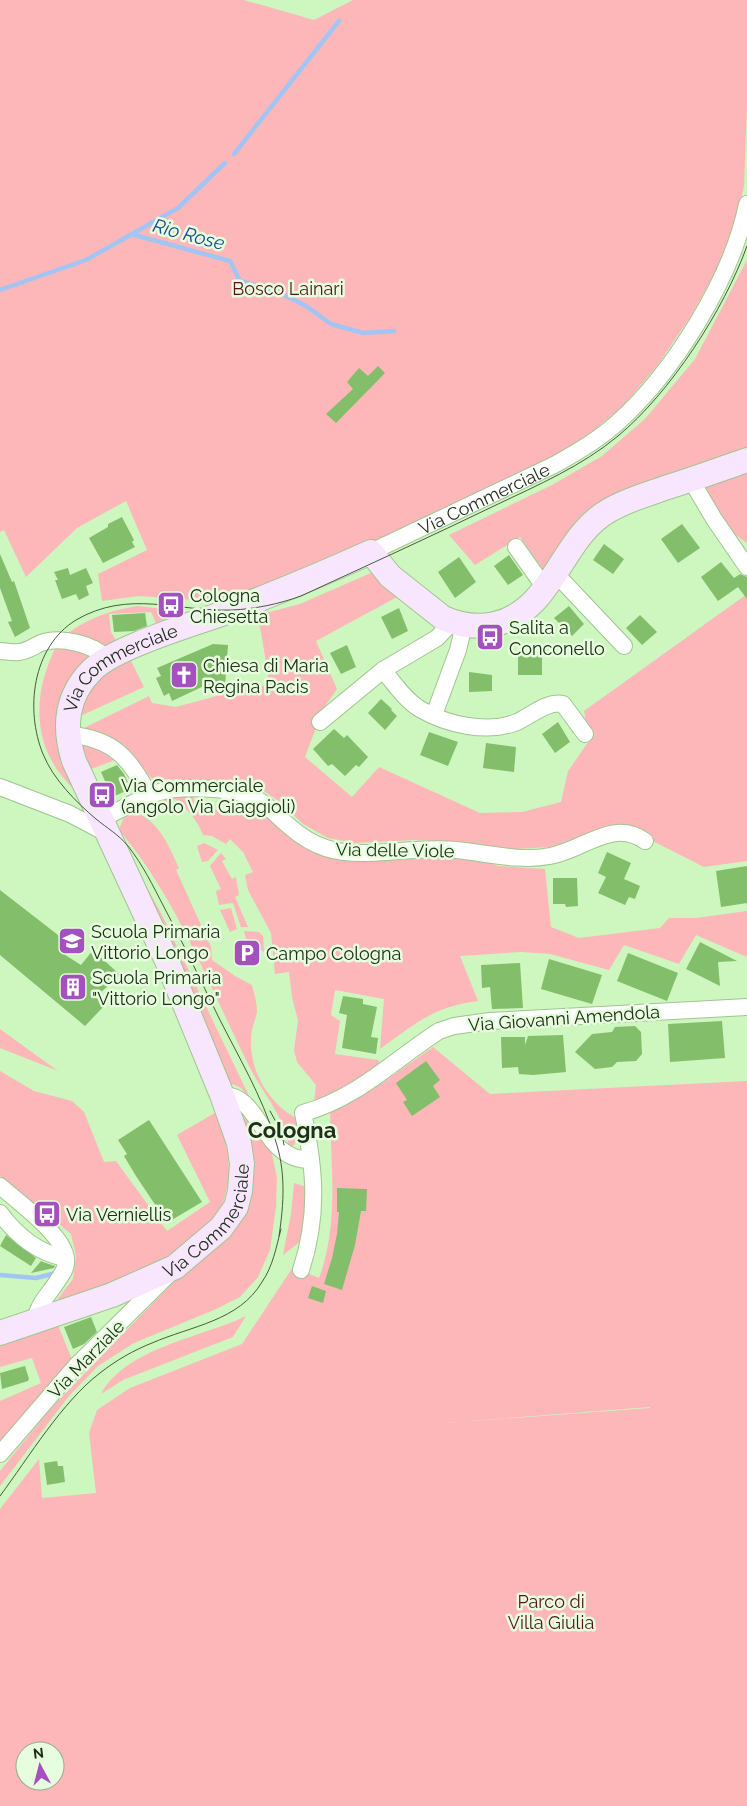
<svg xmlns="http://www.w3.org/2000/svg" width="747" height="1806" font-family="Raleway,sans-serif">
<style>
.green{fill:#fdb7b9;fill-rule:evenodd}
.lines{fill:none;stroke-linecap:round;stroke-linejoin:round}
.stream{stroke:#a3c5f4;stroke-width:4.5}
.building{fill:#83be6b}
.street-casing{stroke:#a0c691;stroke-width:18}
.secondary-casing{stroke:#a0c691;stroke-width:26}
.street{stroke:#fff;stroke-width:16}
.secondary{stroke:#f8e5fe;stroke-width:24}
.tram{stroke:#475c3f;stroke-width:1}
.labels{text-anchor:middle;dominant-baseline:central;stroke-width:5;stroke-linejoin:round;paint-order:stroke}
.park-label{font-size:18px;fill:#54131c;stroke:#e6fedd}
.street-label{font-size:18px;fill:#202f1a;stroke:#e6fedd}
.poi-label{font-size:18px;fill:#202f1a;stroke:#e6fedd;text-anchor:start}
.water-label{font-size:19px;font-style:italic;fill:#164a8f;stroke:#e6fedd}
.district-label{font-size:22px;font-weight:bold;fill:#202f1a;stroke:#e6fedd}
</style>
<rect width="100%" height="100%" fill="#cef6bf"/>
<path class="green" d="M0 0H244L314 20 353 0H747V107L744 186 736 225 724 256 691 316 657 366 623 406 576 445 377 542 238 603 139 596 102 601 98 574 147 550 126 501 77 528 26 577 4 530 0 532Z
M747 260V447L631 490 544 571 520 537 475 565 449 535 552 485 602 456 645 419 695 359Z
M747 473V543L727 529 704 486Z
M373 572 397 597 316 641 337 689 323 709 305 757 352 797 379 767 480 813 522 812 561 802 568 771 589 741 584 711 747 594V861L704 867 621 825 598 830 551 847 514 849 455 842 414 840 356 843 328 838 303 824 277 800 256 786 228 781 153 779 126 756 91 769 83 751 80 730 149 696 152 703 176 707 235 691 246 683 268 687V674L258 615 300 604Z
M137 606 207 614 159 630 151 612 109 614 111 632 118 644 106 650 67 634C90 617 110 611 137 606Z
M57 645 99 657 67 700 90 807C78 793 62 779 53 763 31 726 38 681 57 645Z
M129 657 144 687 76 718 96 676Z
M193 794 195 811 238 809 237 794 314 848 476 857 498 866 545 869 551 927 579 938 660 928 669 918H696L747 911V957L696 935 679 964 624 945 609 970 550 954 521 952 460 956 478 1001C433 1007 416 1023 380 1049L384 999 335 990 331 1015 340 1021 335 1054 378 1060 381 1065 325 1100 314 1102 316 1085 297 1062 294 1050 298 1021 292 997 289 972 275 974 271 933 248 890 245 875 253 872 243 852 230 839 226 844 212 836 203 835C197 819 188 810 175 799L166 803 161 797Z
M133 811C159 821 168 844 179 868L176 870 211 947 212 960 235 976 252 985C254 993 257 1003 257 1011 256 1020 251 1028 251 1038 249 1069 268 1103 296 1118L299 1138 293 1146 289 1147C284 1115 263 1094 249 1066 209 986 177 898 119 830L123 819Z
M204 843 218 850 208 861 202 862 197 846Z
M221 853 226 859 222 861 232 879 236 877 239 895 235 897 248 927H241L233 903 219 905 216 891 221 889 210 866Z
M138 871 162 915 251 1100 241 1088 228 1082Z
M231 908 237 929 230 932 220 910Z
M244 931 259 932 263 936 264 952 246 939Z
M0 1029 58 1071 0 1048Z
M433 1047 490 1094 747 1081V1806H0V1509L39 1459 42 1498 96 1493 89 1433 97 1410 130 1388 242 1344 293 1267 319 1278C339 1225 331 1167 330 1112L378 1086ZM650 1407V1408L445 1423ZM25 1751H55V1781H25Z
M0 1071 34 1091 72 1101 84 1112 104 1162 116 1161 167 1231 210 1202 177 1135 218 1111C223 1135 233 1162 227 1187 225 1195 223 1209 217 1216 187 1255 106 1289 57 1300L73 1279 76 1256 71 1234 0 1176Z
M240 1113 271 1149 277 1178 276 1207 270 1250 258 1277 240 1297 214 1310 134 1343 98 1366 69 1396 0 1486V1471L51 1408 191 1264 240 1218 252 1191 251 1151Z
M294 1183 307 1187V1214L301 1241 283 1255 291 1214Z
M246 1316 233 1337 123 1380 101 1394C127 1347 201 1338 246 1316Z
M58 1325 73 1362 0 1445V1401L41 1383 32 1358 0 1367V1343Z"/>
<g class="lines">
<path class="stream" d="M234 154 339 21
M131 234 230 261 240 281 279 292 306 306 331 324 363 333 394 331
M0 290 86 260 178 208 225 163
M0 1275 36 1278 56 1273"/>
</g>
<path class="building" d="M378 366 385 373 336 423 326 414 353 389 347 382 359 368 368 376Z
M122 517 134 540 132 542 135 547 103 563 89 538 108 527V524Z
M682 524 700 548 678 563 661 539Z
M604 544 624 559 613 574 593 560Z
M0 554 12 582 14 581 30 628 15 637 8 622 12 621 0 588Z
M509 555 523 575 508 585 494 566Z
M459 557 476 582 455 598 438 572Z
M721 562 734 578 740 574 747 577V599L738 587 718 601 701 577Z
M68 568 70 575 86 568 93 583 86 586 89 595 79 600 76 594 62 599 55 580H58L54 572Z
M569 606 584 624 572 636 554 618Z
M399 608 408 631 392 639 381 617Z
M145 613 147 626 134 631 114 632 112 615Z
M640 615 657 632 642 645 626 628Z
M213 644 228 645 225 686 206 685 172 701 169 693 164 696 156 678 161 676 157 668Z
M347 645 356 667 341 674 330 653Z
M518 655 542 656V675H518Z
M469 672 492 675V691L469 692Z
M381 699 392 709 391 710 397 716 385 730 368 713Z
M558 722 570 742 555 753 542 734Z
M334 729 344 738 347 735 368 757 359 767 356 765 345 776 332 764 328 766 313 749Z
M429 732 458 742 448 766 420 755Z
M486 743 516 747 514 772 483 768Z
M117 765 124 774 131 789 112 797 101 772Z
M607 852 631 863 624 879 640 886 635 899 629 897 625 905 598 893 606 877 598 873Z
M747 866V903L721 907 716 871Z
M553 878H577L578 906 566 907 565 904H553Z
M0 890 67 942 59 951 81 965 93 950 120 975 99 994 106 1004 85 1026 0 955Z
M700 942 737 961 718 962 720 986 686 969Z
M628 953 678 973 667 1001 617 981Z
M549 959 602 975 592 1004 541 989Z
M520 963 523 1008 492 1009 490 987 482 988 481 965Z
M343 996 363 999V1004L377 1007 371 1037 378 1038 376 1054 342 1048 347 1015 339 1013Z
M722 1021 725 1058 670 1062 668 1024Z
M635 1026 641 1032 642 1054 636 1061 617 1062 612 1067 595 1069 575 1052 592 1034 612 1032 615 1027Z
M563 1035 566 1072 533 1075 519 1074 518 1067 502 1068 501 1037H525V1045L528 1036Z
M426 1061 440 1080 433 1086 440 1097 412 1116 403 1102 407 1100 396 1083Z
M149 1120 202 1202 170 1221 160 1207 158 1209 136 1176 124 1156 127 1154 118 1140Z
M337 1188 367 1189 366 1211H361L355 1245 342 1290 324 1284 332 1258 337 1234 339 1212H337Z
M6 1235 36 1258 31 1266 0 1246Z
M41 1261 43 1262 55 1266 54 1268 31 1273Z
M312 1286 326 1291 323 1303 308 1298Z
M91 1317 97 1332 84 1344 73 1349 64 1327Z
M25 1366 29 1379 28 1381 2 1389 0 1373Z
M57 1461 58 1466H63L65 1482 47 1485 44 1463Z"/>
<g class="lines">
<g class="street-casing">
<g id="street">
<path d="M691 480 714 519 747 567"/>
<path d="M516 547 545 588"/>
<path id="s1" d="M371 552 554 465C576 453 598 440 617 423 673 373 732 279 747 204"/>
<path d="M555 573 624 646"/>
<path d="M0 651C6 651 13 653 19 652 28 651 34 646 41 643 61 636 92 644 107 658"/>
<path d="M383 670C394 683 405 700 420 709 447 725 488 734 517 722 532 715 547 701 563 704L585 734"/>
<path d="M434 715 458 650 464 625"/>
<path d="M320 722 383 670 437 638 452 622"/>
<path d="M67 734C115 739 128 757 150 796"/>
<path d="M0 787 70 814 108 834"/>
<path d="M101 819C119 811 138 799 156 793 182 785 238 787 260 801 271 808 279 818 289 826 314 848 336 854 369 853 398 852 427 847 456 850 487 853 519 862 550 856 584 850 613 818 645 841"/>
<path d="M222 1095C262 1094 260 1160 311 1160"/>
<path d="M0 1186C17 1201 65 1236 66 1259 67 1267 63 1273 58 1280 49 1295 37 1304 35 1322"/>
<path d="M0 1213C16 1235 39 1254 66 1258"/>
<path d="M301 1270C319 1215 315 1169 303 1113 356 1099 394 1060 439 1031L454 1026 490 1021 747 1007"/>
<path d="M0 1454 76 1366 168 1275"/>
</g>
</g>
<g class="secondary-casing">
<g id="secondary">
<path id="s2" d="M0 1333 112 1295 175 1267 221 1228 236 1207 240 1191 242 1164 239 1143 222 1095 167 961 74 761C63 727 66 696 92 670 115 647 191 625 224 613 274 594 322 574 371 552L390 576 443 618C459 625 477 628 495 624 554 610 560 539 608 511 626 500 648 494 668 487 694 479 721 469 747 460"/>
</g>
</g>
<use href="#street" class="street"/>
<use href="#secondary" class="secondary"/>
<path class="tram" d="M270 1111 281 1131 284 1145
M279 1236C284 1203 286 1171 275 1139 262 1096 238 1056 218 1016 200 979 183 943 164 907 153 886 143 865 128 846 119 835 107 828 96 819 76 802 53 779 43 754 25 710 32 647 76 620 129 589 177 612 232 610 255 609 279 604 301 596 366 566 432 536 496 505 538 485 582 466 618 436 670 393 724 310 747 246
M0 1496C29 1457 62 1402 100 1373 115 1361 134 1350 152 1343 191 1326 239 1321 262 1282 273 1266 276 1248 281 1229"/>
</g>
<defs>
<g id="bus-square" transform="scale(1.4375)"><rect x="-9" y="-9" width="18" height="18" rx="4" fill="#a450bf" stroke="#e6fedd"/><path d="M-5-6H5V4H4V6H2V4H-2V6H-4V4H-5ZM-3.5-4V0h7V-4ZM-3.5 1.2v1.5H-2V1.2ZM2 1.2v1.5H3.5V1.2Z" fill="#fff"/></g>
<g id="church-square" transform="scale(1.4375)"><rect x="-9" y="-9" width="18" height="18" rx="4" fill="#a450bf" stroke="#e6fedd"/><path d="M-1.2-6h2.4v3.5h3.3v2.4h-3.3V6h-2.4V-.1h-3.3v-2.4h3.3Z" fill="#fff"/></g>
<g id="school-square" transform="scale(1.4375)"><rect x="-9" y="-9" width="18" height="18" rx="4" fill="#a450bf" stroke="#e6fedd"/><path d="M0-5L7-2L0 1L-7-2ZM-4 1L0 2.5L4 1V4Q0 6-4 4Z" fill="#fff"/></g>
<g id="parking-square" transform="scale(1.4375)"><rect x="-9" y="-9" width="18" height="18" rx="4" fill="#a450bf" stroke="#e6fedd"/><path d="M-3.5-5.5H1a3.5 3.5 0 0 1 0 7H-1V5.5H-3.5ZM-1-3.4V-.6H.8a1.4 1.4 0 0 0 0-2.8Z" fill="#fff"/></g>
<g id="building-square" transform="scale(1.4375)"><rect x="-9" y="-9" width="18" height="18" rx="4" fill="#a450bf" stroke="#e6fedd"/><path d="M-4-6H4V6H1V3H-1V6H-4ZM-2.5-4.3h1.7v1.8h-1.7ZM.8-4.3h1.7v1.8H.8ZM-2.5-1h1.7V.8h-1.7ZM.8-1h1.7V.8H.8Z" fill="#fff"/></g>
</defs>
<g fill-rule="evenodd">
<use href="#bus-square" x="171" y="605"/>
<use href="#bus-square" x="490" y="637"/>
<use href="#church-square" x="184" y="675"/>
<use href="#bus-square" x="102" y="795"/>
<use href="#school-square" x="72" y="941"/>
<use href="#parking-square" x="247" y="953"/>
<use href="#building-square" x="73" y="987"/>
<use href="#bus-square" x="47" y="1214"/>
</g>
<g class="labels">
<g class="park-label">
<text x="288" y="288">Bosco Lainari</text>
<text x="551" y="1601">Parco di<tspan x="551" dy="21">Villa Giulia</tspan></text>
</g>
<g class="street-label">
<text stroke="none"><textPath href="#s1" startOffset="125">Via Commerciale</textPath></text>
<text stroke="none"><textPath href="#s2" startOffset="876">Via Commerciale</textPath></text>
<text transform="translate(395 850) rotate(1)">Via delle Viole</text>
<text transform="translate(564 1018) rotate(-4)">Via Giovanni Amendola</text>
<text stroke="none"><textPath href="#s2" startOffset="246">Via Commerciale</textPath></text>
<text transform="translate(86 1359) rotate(-46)">Via Marziale</text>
</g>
<g class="poi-label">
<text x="190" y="595">Cologna<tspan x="190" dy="21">Chiesetta</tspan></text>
<text x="509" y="627">Salita a<tspan x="509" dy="21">Conconello</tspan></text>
<text x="203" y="665">Chiesa di Maria<tspan x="203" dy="21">Regina Pacis</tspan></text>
<text x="121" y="785">Via Commerciale<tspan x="121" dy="21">(angolo Via Giaggioli)</tspan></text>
<text x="91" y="931">Scuola Primaria<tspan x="91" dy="21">Vittorio Longo</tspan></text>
<text x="266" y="953">Campo Cologna</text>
<text x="92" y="977">Scuola Primaria<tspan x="92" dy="21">"Vittorio Longo"</tspan></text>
<text x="66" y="1214">Via Verniellis</text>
</g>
<g class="water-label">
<text transform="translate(189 234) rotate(15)">Rio Rose</text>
</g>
<g class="district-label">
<text x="292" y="1130">Cologna</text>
</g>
</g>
<g transform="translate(40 1766) rotate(353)"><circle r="24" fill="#e6fedd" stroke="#97ab8f"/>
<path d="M0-4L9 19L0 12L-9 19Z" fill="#a450bf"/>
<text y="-8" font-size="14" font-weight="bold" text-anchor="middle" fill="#202f1a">N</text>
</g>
</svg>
